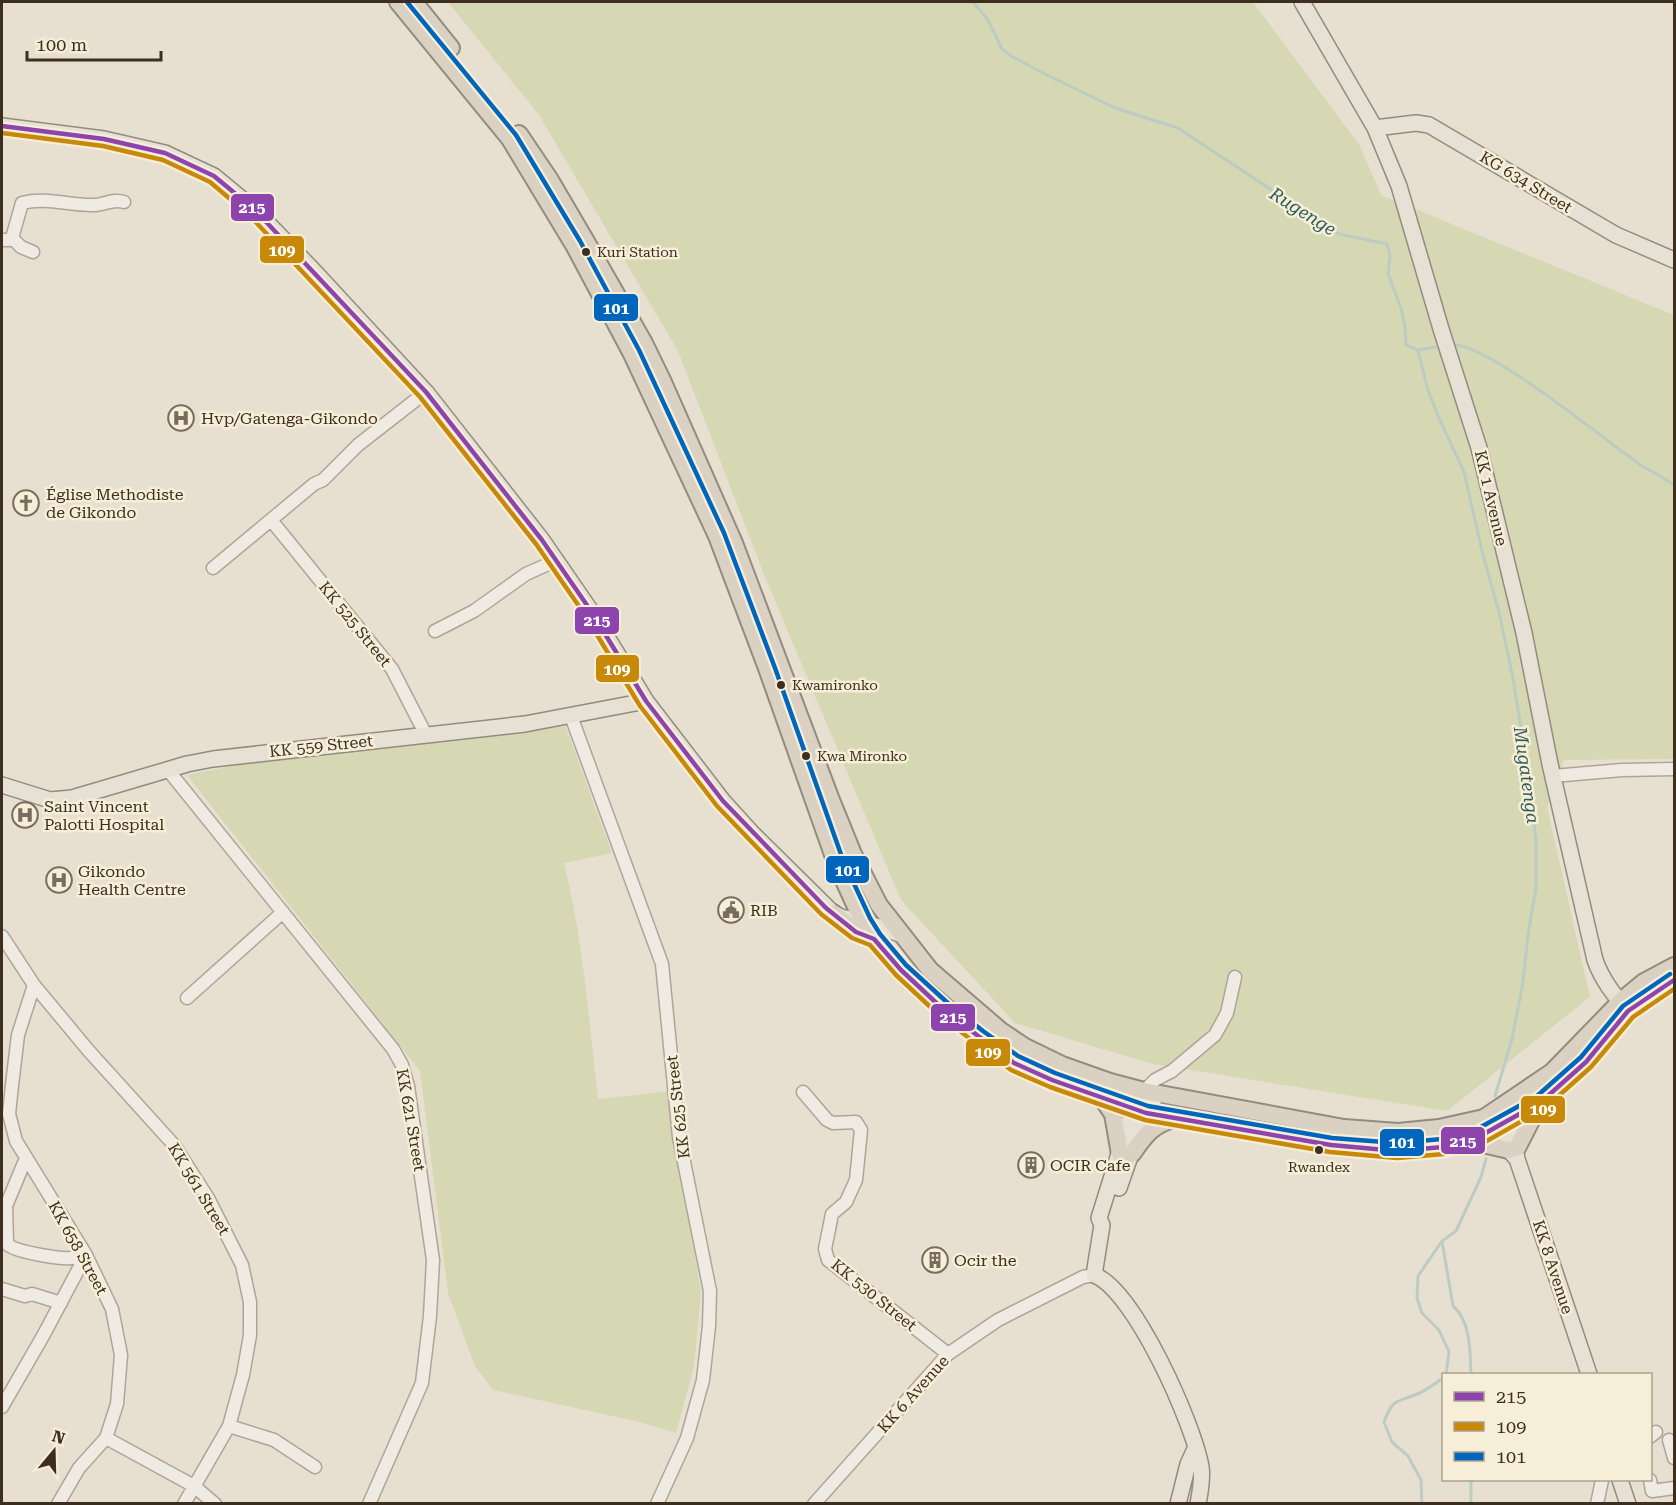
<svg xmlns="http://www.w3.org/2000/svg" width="1676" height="1505" font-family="'Roboto Serif',serif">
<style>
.green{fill:#d6d7b3}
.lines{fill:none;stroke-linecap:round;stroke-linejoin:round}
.stream{stroke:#bcccc2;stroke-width:3}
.minor-casing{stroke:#ada599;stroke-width:15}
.major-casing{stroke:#928b80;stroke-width:18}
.highway-casing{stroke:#928b80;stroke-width:20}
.minor{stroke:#efebe3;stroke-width:12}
.major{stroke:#e6e1d4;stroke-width:15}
.highway{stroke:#dad1c2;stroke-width:16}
.bus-1-casing{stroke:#f7eed8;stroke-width:9}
.bus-2-casing{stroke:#f7eed8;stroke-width:9}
.bus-3-casing{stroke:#f7eed8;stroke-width:9}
.bus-1{stroke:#8e44ad;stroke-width:4.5}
.bus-2{stroke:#c88808;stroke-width:4.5}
.bus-3{stroke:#0065bd;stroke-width:4.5}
.bus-dot{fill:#3d2e20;stroke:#f7eed8;stroke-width:2}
.labels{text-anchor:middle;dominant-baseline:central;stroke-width:5;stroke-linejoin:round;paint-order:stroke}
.bus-label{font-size:14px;fill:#3d2e20;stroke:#f7eed8;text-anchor:start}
.street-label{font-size:16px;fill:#3d2e20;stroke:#f7eed8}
.poi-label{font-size:16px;fill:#3d2e20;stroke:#f7eed8;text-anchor:start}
.water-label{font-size:18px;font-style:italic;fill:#2f5d5a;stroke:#f7eed8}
.line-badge{stroke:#f7eed8;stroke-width:2}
.badge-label{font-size:16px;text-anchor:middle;font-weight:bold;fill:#fff}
</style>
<rect width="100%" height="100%" fill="#e7e0d1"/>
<path class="green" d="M448 2H1253L1360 146 1381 195 1674 315V759L1564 760 1547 807 1590 997 1447 1111 1153 1064 1015 1023 901 900 765 577 678 351 539 115Z
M565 725 612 853 564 863C583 940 589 1020 598 1099L672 1091 677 1144 701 1293 694 1366 676 1433 640 1422 493 1390 475 1366 448 1293 420 1071 187 775 268 759Z"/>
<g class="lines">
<path class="stream" d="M973 2 988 20 1002 49 1011 56 1043 73 1115 108 1178 128 1296 206 1324 226 1339 234 1387 244 1390 256 1388 274 1401 308 1405 327 1406 345 1418 350 1442 346
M1452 345C1487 342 1607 442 1642 466 1653 472 1664 478 1674 485
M1418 351 1428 390 1439 418 1464 472 1482 551 1499 612 1513 678 1531 793 1536 842V888L1528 935 1523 982 1512 1039 1495 1096
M1442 1241 1418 1276 1417 1298 1422 1313 1439 1330 1449 1352 1446 1374
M1471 1374C1470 1352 1471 1321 1453 1306L1442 1241 1456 1231 1481 1177 1486 1159
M1471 1480V1504
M1422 1504 1421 1480 1408 1456 1392 1442 1384 1422C1393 1399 1394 1403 1415 1395 1426 1391 1435 1384 1444 1377"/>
<g class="minor-casing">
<path id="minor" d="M12 238 21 247 33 252
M2 240H9L12 238 22 203C45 197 68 205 91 205 103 206 112 198 124 202
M271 520 392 669 426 735
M213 568 314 484 323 480 358 445 426 392
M435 631 474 611 526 574 555 561
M571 716 662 964 679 1137 710 1291 709 1326 703 1380 687 1438 657 1504
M168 770 393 1049 402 1065 408 1086 433 1260 430 1316 422 1383 369 1504
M1553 776 1622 770 1674 769
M2 936 34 985 88 1050 174 1145 208 1198 242 1265 250 1302V1335L243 1375 229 1426 184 1504
M34 985 18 1035 12 1085 9 1114 16 1141 86 1255 112 1309 121 1355 117 1404 106 1438 79 1468 58 1504
M187 998 283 912
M1144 1091 1155 1080 1172 1071 1215 1035 1227 1013 1235 977
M803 1092 827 1120 833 1123 856 1122 861 1130 856 1180 846 1202 832 1214 825 1249 828 1260 948 1354
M2 1289 25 1296 32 1294 61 1303
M2 1407 43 1336 86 1255C81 1256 76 1258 72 1258 59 1259 15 1252 7 1244L6 1206 26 1158
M229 1426 274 1440 315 1467
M1650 1437 1656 1432
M106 1438 194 1486 215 1504
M1669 1440 1674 1458
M1650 1480 1652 1491 1674 1488
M814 1504 948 1354 998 1320 1083 1277 1094 1275
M1597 1504 1602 1480"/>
</g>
<g class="major-casing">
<path id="major" d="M1302 2 1375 128 1399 186 1441 329 1479 448 1524 633 1550 764 1595 960C1602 980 1614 995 1628 1011
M2 126 104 139 165 153 214 176 254 209 313 270 426 392 542 540 591 611 646 701 723 801 753 834 833 913 841 917 863 922 900 934
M1375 128 1416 123 1429 125 1616 235 1674 260
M2 785 50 800 72 798 187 764 213 759 525 724 646 701
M1144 1091 1133 1109 1099 1218 1102 1225 1094 1275C1134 1289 1194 1425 1201 1467 1203 1478 1200 1493 1198 1504
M1508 1108 1517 1159 1589 1374
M1486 1120C1500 1130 1504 1145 1515 1157
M1119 1188 1141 1125 1157 1093
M1620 1480 1628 1504
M1178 1504 1188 1464 1195 1449"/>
</g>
<g class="highway-casing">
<path id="highway" d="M398 2 510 139 574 245 632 354 717 536 768 671 836 863 863 922 874 939 901 970 945 1011 978 1037 1014 1063 1052 1080 1146 1113 1331 1145 1397 1151 1455 1145 1482 1135 1541 1102 1586 1062 1628 1011 1674 980
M414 2 451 48
M519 134 550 180 584 238 644 343 662 380 734 543 831 800 853 854 879 905 930 970 1001 1031 1025 1047 1062 1065 1110 1082 1144 1091 1344 1128 1398 1132 1439 1128 1484 1118 1552 1072 1620 1002 1644 982 1674 966
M833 913 856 932 874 939
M1102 1098 1113 1114 1120 1154
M1465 1143 1474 1142 1509 1150
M1517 1148 1540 1103
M1132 1154C1146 1134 1152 1125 1176 1118"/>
</g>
<use href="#minor" class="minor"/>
<use href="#major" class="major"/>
<use href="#highway" class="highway"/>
<g class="bus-1-casing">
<path id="bus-1" d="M2 126 104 139 165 153 214 176 254 209 426 392 542 540 591 611 646 701 723 801 826 908 856 932 874 939 901 970 945 1011 1014 1063 1052 1080 1146 1113 1331 1145 1397 1151 1443 1147 1482 1135 1541 1102 1586 1062 1628 1011 1674 980"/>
</g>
<g class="bus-2-casing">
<path id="bus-2" d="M2 133 103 146 163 160 210 182 249 215 420 397 536 544 585 615 640 706 717 806 821 914 852 938 870 945 896 975 940 1016 1011 1070 1050 1087 1145 1120 1330 1152 1397 1158 1444 1154 1485 1142 1545 1108 1591 1067 1633 1017 1674 989"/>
</g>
<g class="bus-3-casing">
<path id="bus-3" d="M407 2 516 135 580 241 639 350 724 533 775 668 843 860 870 918 880 934 906 965 950 1005 983 1031 1018 1056 1055 1073 1148 1106 1332 1138 1397 1143 1453 1138 1479 1128 1537 1096 1581 1057 1623 1006 1670 974"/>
</g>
<use href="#bus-1" class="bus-1"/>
<use href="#bus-2" class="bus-2"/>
<use href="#bus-3" class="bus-3"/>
</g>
<defs>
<g id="hospital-ring" transform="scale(1.35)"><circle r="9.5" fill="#f7eed8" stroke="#786c5e" stroke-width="1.5"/><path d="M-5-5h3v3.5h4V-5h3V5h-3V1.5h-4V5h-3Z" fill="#786c5e"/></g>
<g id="church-ring" transform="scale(1.35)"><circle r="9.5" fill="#f7eed8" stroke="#786c5e" stroke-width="1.5"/><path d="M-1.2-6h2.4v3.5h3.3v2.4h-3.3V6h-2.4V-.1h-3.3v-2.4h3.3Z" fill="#786c5e"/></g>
<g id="civic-ring" transform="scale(1.35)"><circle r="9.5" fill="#f7eed8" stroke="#786c5e" stroke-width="1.5"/><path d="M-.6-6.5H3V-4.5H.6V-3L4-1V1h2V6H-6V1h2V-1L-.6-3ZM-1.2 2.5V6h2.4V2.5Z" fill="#786c5e"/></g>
<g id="building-ring" transform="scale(1.35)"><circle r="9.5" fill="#f7eed8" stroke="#786c5e" stroke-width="1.5"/><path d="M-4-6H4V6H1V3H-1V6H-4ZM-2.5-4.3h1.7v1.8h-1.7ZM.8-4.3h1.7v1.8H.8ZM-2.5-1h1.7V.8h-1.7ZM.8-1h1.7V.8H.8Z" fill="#786c5e"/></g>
</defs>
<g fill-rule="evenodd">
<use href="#hospital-ring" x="181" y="418"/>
<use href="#church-ring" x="26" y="503"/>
<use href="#hospital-ring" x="25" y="815"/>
<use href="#hospital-ring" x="59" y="880"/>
<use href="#civic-ring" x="731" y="910"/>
<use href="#building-ring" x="1031" y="1165"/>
<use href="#building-ring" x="935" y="1260"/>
</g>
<g class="bus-dot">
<circle cx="586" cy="252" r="5"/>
<circle cx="781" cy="685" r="5"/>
<circle cx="806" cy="756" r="5"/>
<circle cx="1319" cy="1150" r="5"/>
</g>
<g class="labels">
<g class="bus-label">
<text x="597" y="252">Kuri Station</text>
<text x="792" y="685">Kwamironko</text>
<text x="817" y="756">Kwa Mironko</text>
<text x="1319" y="1167" text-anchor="middle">Rwandex</text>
</g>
<g class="street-label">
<text transform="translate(1526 182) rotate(31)">KG 634 Street</text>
<text transform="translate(1491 498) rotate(77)">KK 1 Avenue</text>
<text transform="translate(355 624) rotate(51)">KK 525 Street</text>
<text transform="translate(321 746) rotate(-6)">KK 559 Street</text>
<text transform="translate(678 1107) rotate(-97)">KK 625 Street</text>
<text transform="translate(411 1120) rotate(80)">KK 621 Street</text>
<text transform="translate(199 1189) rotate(59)">KK 561 Street</text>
<text transform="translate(78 1248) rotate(61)">KK 658 Street</text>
<text transform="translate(1553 1267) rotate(72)">KK 8 Avenue</text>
<text transform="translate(874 1295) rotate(39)">KK 530 Street</text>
<text transform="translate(913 1394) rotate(-48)">KK 6 Avenue</text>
</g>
<g class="poi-label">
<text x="201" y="418">Hvp/Gatenga-Gikondo</text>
<text x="46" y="494">Église Methodiste<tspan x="46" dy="18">de Gikondo</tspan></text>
<text x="44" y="806">Saint Vincent<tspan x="44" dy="18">Palotti Hospital</tspan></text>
<text x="78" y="871">Gikondo<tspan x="78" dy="18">Health Centre</tspan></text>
<text x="750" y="910">RIB</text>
<text x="1050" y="1165">OCIR Cafe</text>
<text x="954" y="1260">Ocir the</text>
</g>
<g class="water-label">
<text transform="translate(1303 211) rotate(32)">Rugenge</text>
<text transform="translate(1527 775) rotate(82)">Mugatenga</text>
</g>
</g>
<g class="line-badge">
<rect x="230" y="193" width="45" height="29" rx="6" fill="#8e44ad"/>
<rect x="259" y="235" width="46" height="29" rx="6" fill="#c88808"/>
<rect x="593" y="293" width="46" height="29" rx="6" fill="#0065bd"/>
<rect x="574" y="606" width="46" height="29" rx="6" fill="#8e44ad"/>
<rect x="595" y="654" width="45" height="29" rx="6" fill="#c88808"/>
<rect x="825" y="855" width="45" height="29" rx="6" fill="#0065bd"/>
<rect x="930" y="1003" width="46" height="29" rx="6" fill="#8e44ad"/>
<rect x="965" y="1038" width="46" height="29" rx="6" fill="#c88808"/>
<rect x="1520" y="1095" width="46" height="29" rx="6" fill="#c88808"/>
<rect x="1440" y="1126" width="46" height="29" rx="6" fill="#8e44ad"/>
<rect x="1379" y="1128" width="46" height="29" rx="6" fill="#0065bd"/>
</g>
<g class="badge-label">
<text x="252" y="213">215</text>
<text x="282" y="256">109</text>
<text x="616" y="314">101</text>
<text x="597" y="626">215</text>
<text x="617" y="675">109</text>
<text x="848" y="876">101</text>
<text x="953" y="1023">215</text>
<text x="988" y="1058">109</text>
<text x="1543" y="1115">109</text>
<text x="1463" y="1147">215</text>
<text x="1402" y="1148">101</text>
</g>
<rect width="1676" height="1505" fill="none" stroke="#3d2e20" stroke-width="6"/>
<rect x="1442" y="1373" width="210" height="108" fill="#f7eed8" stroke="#ada18e" stroke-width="1.5"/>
<rect x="1454" y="1392" width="30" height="9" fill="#8e44ad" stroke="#ada18e" stroke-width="1.5"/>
<text x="1496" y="1403" font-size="18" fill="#3d2e20">215</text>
<rect x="1454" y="1422" width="30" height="9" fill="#c88808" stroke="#ada18e" stroke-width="1.5"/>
<text x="1496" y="1433" font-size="18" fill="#3d2e20">109</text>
<rect x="1454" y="1452" width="30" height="9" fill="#0065bd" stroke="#ada18e" stroke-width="1.5"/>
<text x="1496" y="1463" font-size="18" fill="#3d2e20">101</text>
<g transform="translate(54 1451) rotate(19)" stroke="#f7eed8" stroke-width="4.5" paint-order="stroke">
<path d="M0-4.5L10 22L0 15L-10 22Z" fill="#3d2e20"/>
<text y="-9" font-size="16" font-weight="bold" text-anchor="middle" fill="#3d2e20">N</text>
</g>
<path d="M27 51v9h134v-9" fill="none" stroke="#3d2e20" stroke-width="3"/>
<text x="36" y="51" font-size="18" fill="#3d2e20" stroke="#f7eed8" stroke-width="4.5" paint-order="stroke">100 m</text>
</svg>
